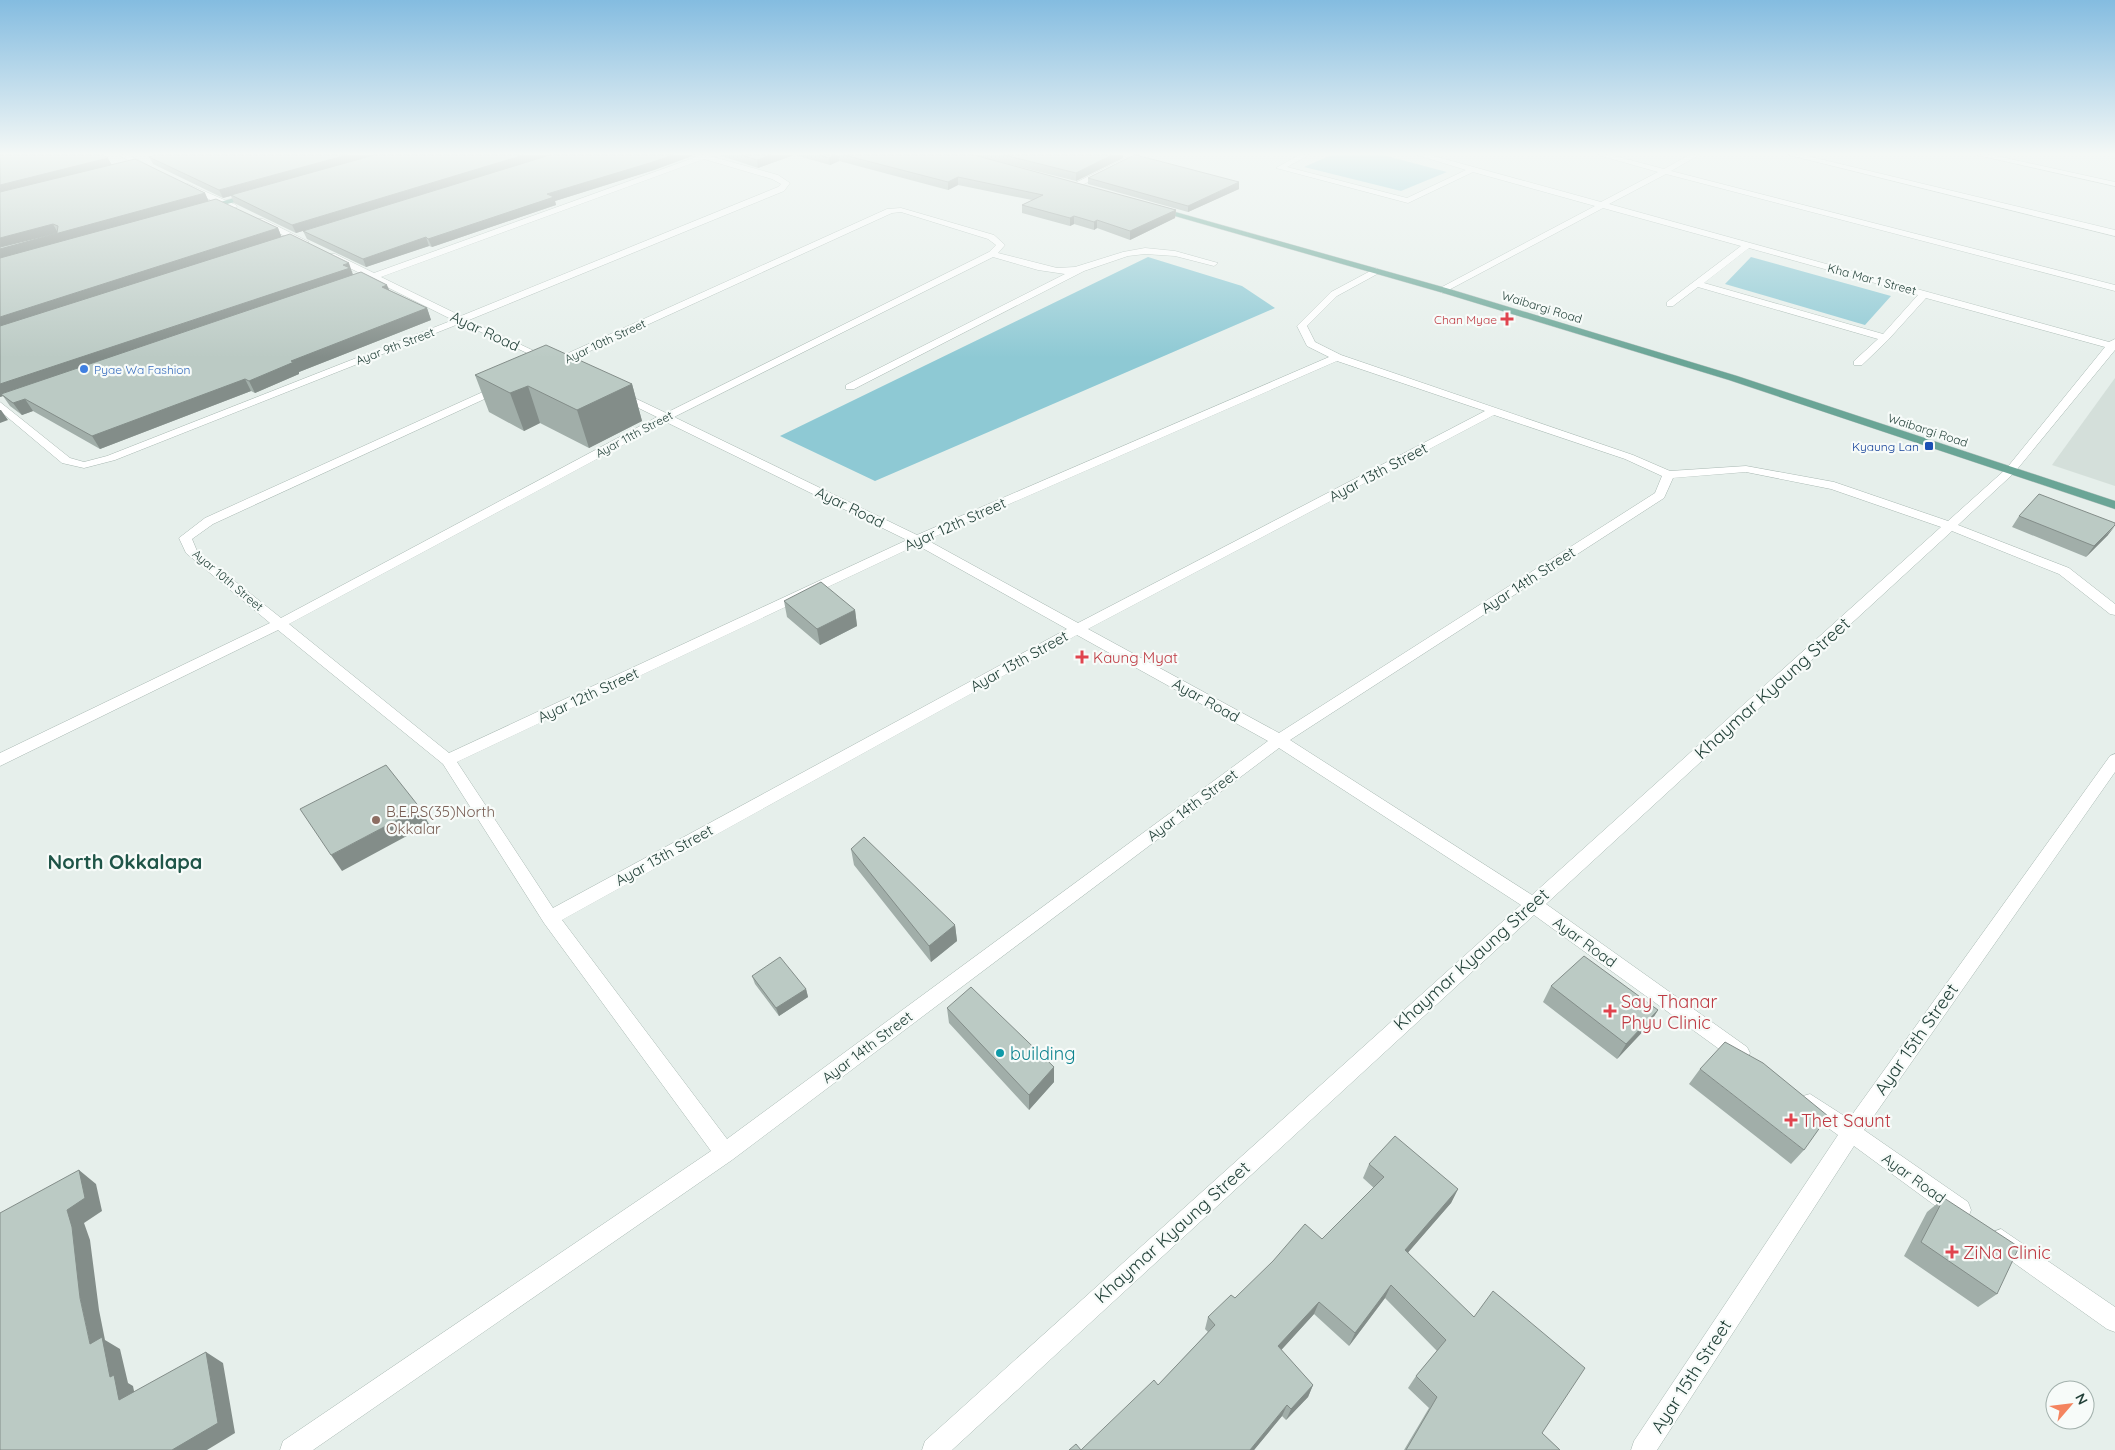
<svg xmlns="http://www.w3.org/2000/svg" width="2115" height="1450" font-family="Quicksand,sans-serif">
<style>
.built{fill:#d4dfda}
.water{fill:#8ec9d4}
.lines{fill:none;stroke-linecap:round;stroke-linejoin:round}
.minor-casing{stroke:#a8b8b2;stroke-width:1}
.major-casing{stroke:#c2cac8;stroke-width:1}
.minor{fill:#fff;fill-rule:evenodd}
.major{fill:#6aa596;fill-rule:evenodd}
.wall{fill:#a1aea9}
.shaded-wall{fill:#838d89}
.building{fill:#bbcac4;stroke:#838d89}
.health-dot{fill:#e0444e;stroke:#f7fbf9;stroke-width:2}
.shop-dot{fill:#3f7fe0;stroke:#f7fbf9;stroke-width:2}
.transit-dot{fill:#1a4fb4;stroke:#f7fbf9;stroke-width:2}
.education-dot{fill:#8d6e63;stroke:#f7fbf9;stroke-width:2}
.culture-dot{fill:#0f9aa8;stroke:#f7fbf9;stroke-width:2}
.labels{text-anchor:middle;dominant-baseline:central;stroke-width:4.5;stroke-linejoin:round;paint-order:stroke}
.far-street-label{font-size:12px;fill:#24423a;stroke:#f7fbf9}
.far-health-label{font-size:12px;fill:#be3a42;stroke:#f7fbf9;text-anchor:end}
.far-shop-label{font-size:12px;fill:#366cbe;stroke:#f7fbf9;text-anchor:start}
.far-transit-label{font-size:12px;fill:#164399;stroke:#f7fbf9;text-anchor:end}
.street-label{font-size:15px;fill:#24423a;stroke:#f7fbf9}
.health-label{font-size:15px;fill:#be3a42;stroke:#f7fbf9;text-anchor:start}
.education-label{font-size:15px;fill:#785e54;stroke:#f7fbf9;text-anchor:start}
.near-street-label{font-size:18px;fill:#24423a;stroke:#f7fbf9}
.near-health-label{font-size:18px;fill:#be3a42;stroke:#f7fbf9;text-anchor:start}
.near-culture-label{font-size:18px;fill:#0d838f;stroke:#f7fbf9;text-anchor:start}
.district-label{font-size:20px;font-weight:bold;fill:#1f5548;stroke:#f7fbf9}
</style>
<rect width="100%" height="100%" fill="#e6efeb"/>
<path class="built" d="M2115 378V486L2052 465Z"/>
<path class="water" d="M1331 155H1383L1447 172 1401 191 1304 167Z
M1148 257 1242 286 1275 308 875 481 780 436Z
M1751 257 1891 296 1865 325 1725 284Z"/>
<g class="lines">
<g class="minor-casing">
<path id="minor" d="M119 155H129L155 169 148 171Z
M693 155H706L778 175 790 183 784 191 469 320 553 360 887 209 901 208 994 235 1005 245 998 253 1057 268 1075 267 1123 252 1145 248 1175 251 1218 263 1214 266 1175 256 1145 254 1128 256 1084 271 854 389H846V385L1065 274 1038 270 993 257 674 417 917 535 1329 357 1307 346 1297 326 1331 292 1376 268 1380 271 1379 273 1337 296 1307 326 1315 342 1341 355 1633 455 1670 471 1746 466 1834 482 1948 521 2006 469 2105 347 1926 298 1888 340 1862 365H1854V361L1878 339 1698 287 1673 306H1667V302L1741 246 1603 208 1443 293 1440 292V288L1595 206 1473 172 1408 203 1276 168 1299 155H1309L1287 167 1407 198 1466 170 1417 155H1430L1601 202 1658 172 1598 155H1611L1664 169 1689 155H1699L1671 171 2115 285V291L1666 174 1609 204 2109 342 2115 339V350L2014 473 1958 525 2069 568 2115 604V615L2110 614 2059 574 1952 531 1546 904 1747 1047 1750 1053 1747 1059 1740 1062 1733 1059 1534 915 952 1450H922L925 1441 1521 905 1279 748 732 1160 313 1450H280L283 1441 711 1151 544 923 443 764 278 630 0 766V753L270 623 186 553 179 538 205 518 496 386H504V390L213 524 192 539 197 551 281 618 657 417 614 396V392H622L666 413 989 252 996 245 988 239 901 212 892 213 557 366H549V363L461 323 115 460 84 468 62 463 0 411V402L70 458 84 462 107 456 453 320 373 280H366V276L329 258V254H335L374 273 696 157ZM704 159 772 179 781 184 778 187 461 316 381 277ZM1749 248 1918 295 1883 334 1704 283ZM1337 361 1485 411 1078 623 927 540ZM1494 415 1625 459 1662 476 1655 493 1279 733 1088 629ZM666 422 907 540 449 753 289 624ZM1746 472 1831 489 1941 527 1532 895 1290 740 1664 498 1673 478ZM917 545 1067 629 553 908 457 762ZM1077 635 1268 741 727 1139 562 920Z
M1132 155H1142L1078 187 1071 185Z
M1789 155H1803L2115 230V236Z
M1977 155H1992L2115 182V186Z
M188 184 236 205 237 207 230 209 185 188 184 186Z
M257 219H263L309 242 302 244 257 223Z
M2115 754V772L1864 1130 1968 1202 1971 1210 1968 1218 1960 1221 1952 1218 1854 1146 1657 1450H1631L1634 1441 1838 1135 1803 1110 1800 1103 1803 1096 1810 1094 1849 1119 2110 756Z
M2001 1229 2115 1307V1332L2107 1329 1993 1248 1990 1240 1993 1232Z"/>
</g>
<g class="major-casing">
<path id="major" d="M251 193H254V197L204 210 200 208Z
M1154 206 1446 288 1737 376 2115 501V509L1729 380 1440 292 1154 210Z"/>
</g>
<use href="#minor" class="minor"/>
<use href="#major" class="major"/>
</g>
<path class="wall" d="M0 155 112 165 205 193 208 201 278 228 281 236 353 272H352L353 275 389 290 427 308 431 320 299 372V374L255 393 251 391 100 449 33 411 22 415 10 406 3 396 0 397Z
M719 155H794L758 168Z
M795 155H1123V158L1076 181 976 156 1176 210 1175 218 1130 240 1097 228 1094 230 1074 224 1070 226 1022 213V205L1032 200 958 185 948 190 839 161 830 165Z
M692 156 654 170 555 201 556 205 432 247 429 246 366 267 307 239 303 231 377 208 296 233 234 203 231 196 223 198 153 164 149 157Z
M1088 178 1239 182V189L1188 212 1088 184Z
M475 375 632 384 642 421 589 448 540 423 524 431 489 412Z
M2019 516 2108 535 2086 557 2012 527Z
M784 601 855 610 857 626 820 645 787 617Z
M851 849 955 925 957 941 931 962 854 865Z
M752 976 806 989 808 997 779 1016 755 984Z
M1551 986 1658 1010 1648 1026 1617 1059 1543 1002Z
M947 1008 1054 1067V1082L1029 1110 949 1023Z
M1700 1069 1804 1150 1791 1164 1689 1084Z
M1369 1164 1458 1189 1451 1203 1408 1252 1542 1433 1560 1450H1404L1429 1408 1408 1388 1416 1376 1437 1351 1385 1298 1349 1346 1314 1314 1281 1350 1313 1385 1308 1397 1286 1420 1282 1416 1254 1450H1069H1081L1158 1385 1208 1332 1205 1329 1208 1317 1322 1239 1374 1188 1363 1178Z
M1944 1198 1997 1294 1978 1307 1904 1256 1927 1212Z"/>
<path class="shaded-wall" d="M347 155H377L223 198 219 190Z
M524 155H552L296 233 292 225Z
M673 155H692V156L654 170 555 201 556 205 432 247 428 239 547 194Z
M771 155H794L758 168 757 160Z
M835 155H838L839 161 830 165 829 158Z
M1112 155H1123V158L1076 181V173Z
M108 158 113 167 0 195V185Z
M958 177V185L948 190V182Z
M1239 182V189L1188 212V206Z
M205 193 209 202 0 260V238L53 224 58 233Z
M1176 210 1175 218 1130 240V231Z
M1074 216V224L1070 226V218Z
M1097 220V228L1094 230V222Z
M278 228 282 238 0 329V317Z
M426 237 429 246 366 267 363 259Z
M349 263 354 278 1 394 3 396 0 397V384Z
M387 285 392 296 382 287Z
M427 308 431 320 299 372V374L255 393 249 381 291 361Z
M245 379 251 391 100 449 92 436Z
M632 384 642 421 589 448 577 410Z
M528 386 540 423 524 431 510 393Z
M25 399 33 411 22 415 13 403Z
M0 410H1L8 420 0 423Z
M2115 526 2108 535 2086 557 2094 546Z
M855 610 857 626 820 645 817 629Z
M420 808 429 824 342 871 331 855Z
M955 925 957 941 931 962 929 946Z
M806 989 808 997 779 1016 776 1008Z
M1658 1010 1648 1026 1617 1059 1626 1044Z
M1054 1067V1082L1029 1110V1095Z
M79 1170 96 1184 102 1211 84 1223 90 1240 99 1310 105 1340 120 1349 128 1383 133 1386 138 1411 119 1400 110 1377 90 1344 80 1298 67 1210Z
M1458 1189 1451 1203 1399 1263 1405 1250Z
M1391 1285 1385 1298 1349 1346 1355 1333Z
M1319 1302 1314 1314 1274 1358 1278 1346Z
M206 1352 223 1363 235 1433 207 1450H172Z
M1313 1385 1308 1397 1286 1420 1291 1409Z
M1287 1405 1282 1416 1254 1450H1250Z"/>
<path class="building" d="M0 155H103L108 158 0 185Z
M155 155H347L219 190 149 157Z
M374 155H524L292 225 231 195Z
M550 155H673L653 162 547 194 554 197 428 239 426 237 363 259 303 231Z
M742 155H771L757 160Z
M820 155H835L829 158Z
M844 155H974L1176 210 1130 231 1097 220 1094 222 1074 216 1070 218 1022 205 1043 195 958 177 948 182Z
M1004 155H1112L1076 173Z
M1134 155H1136L1239 182 1188 206 1088 178Z
M135 159 205 193 0 249V247L57 233 58 226 53 224 0 238V192Z
M216 199 278 228 0 317V258Z
M290 234 349 263 343 265 350 268 0 384V326Z
M361 272 387 285 382 287 427 308 291 361 294 362 249 381 245 379 92 436 25 399 13 403 1 394Z
M546 345 632 384 577 410 528 386 510 393 475 375Z
M2039 494 2115 523V525L2094 546 2019 516Z
M821 582 855 610 817 629 784 601Z
M386 765 420 808 331 855 300 809Z
M864 837 955 925 929 946 851 849Z
M1584 956 1658 1010 1626 1044 1551 986Z
M780 957 806 989 776 1008 752 976Z
M971 987 1054 1067 1029 1095 947 1008Z
M1725 1042 1763 1063 1828 1116 1804 1150 1700 1069Z
M1395 1136 1458 1189 1405 1250 1474 1317 1493 1291 1585 1368 1542 1433 1560 1450H1406L1437 1397 1416 1376 1446 1340 1391 1285 1355 1333 1319 1302 1278 1346 1313 1385 1291 1409 1287 1405 1250 1450H1069L1076 1444 1081 1450 1154 1380 1158 1385 1215 1325 1208 1317 1231 1295 1235 1298 1273 1261 1305 1224 1322 1239 1384 1177 1369 1164Z
M79 1170 85 1198 67 1210 72 1227 80 1298 90 1344 102 1337 110 1377 114 1375 119 1400 206 1352 218 1423 172 1450H0V1213Z
M1944 1198 2019 1247 1997 1294 1921 1242Z"/>
<linearGradient id="sky" x2="0" y2="1"><stop stop-color="#84bce0"/><stop offset="0.43" stop-color="#f4f8f6"/><stop offset="1" stop-color="#f4f8f6" stop-opacity="0"/></linearGradient>
<rect width="2115" height="358" fill="url(#sky)"/>
<g class="health-dot">
<path d="M1504.5 311.5h5v5h5v5h-5v5h-5v-5h-5v-5h5z"/>
<path d="M1079.5 649.5h5v5h5v5h-5v5h-5v-5h-5v-5h5z"/>
<path d="M1607.5 1003.5h5v5h5v5h-5v5h-5v-5h-5v-5h5z"/>
<path d="M1788.5 1112.5h5v5h5v5h-5v5h-5v-5h-5v-5h5z"/>
<path d="M1949.5 1244.5h5v5h5v5h-5v5h-5v-5h-5v-5h5z"/>
</g>
<circle class="shop-dot" cx="84" cy="369" r="5"/>
<rect class="transit-dot" x="1924" y="441" width="10" height="10" rx="2.5"/>
<circle class="education-dot" cx="376" cy="820" r="5"/>
<circle class="culture-dot" cx="1000" cy="1053" r="5"/>
<g class="labels">
<g class="far-street-label">
<text transform="translate(1872 279) rotate(15)">Kha Mar 1 Street</text>
<text transform="translate(1542 307) rotate(17)">Waibargi Road</text>
<text transform="translate(605 341) rotate(-25)">Ayar 10th Street</text>
<text transform="translate(395 346) rotate(-21)">Ayar 9th Street</text>
<text transform="translate(1928 430) rotate(18)">Waibargi Road</text>
<text transform="translate(634 434) rotate(-28)">Ayar 11th Street</text>
<text transform="translate(228 580) rotate(40)">Ayar 10th Street</text>
</g>
<g class="far-health-label">
<text x="1497" y="319">Chan Myae</text>
</g>
<g class="far-shop-label">
<text x="94" y="369">Pyae Wa Fashion</text>
</g>
<g class="far-transit-label">
<text x="1919" y="446">Kyaung Lan</text>
</g>
<g class="street-label">
<text transform="translate(485 331) rotate(25)">Ayar Road</text>
<text transform="translate(1378 472) rotate(-28)">Ayar 13th Street</text>
<text transform="translate(850 507) rotate(26)">Ayar Road</text>
<text transform="translate(955 524) rotate(-24)">Ayar 12th Street</text>
<text transform="translate(1528 580) rotate(-33)">Ayar 14th Street</text>
<text transform="translate(1019 661) rotate(-29)">Ayar 13th Street</text>
<text transform="translate(588 695) rotate(-25)">Ayar 12th Street</text>
<text transform="translate(1206 700) rotate(29)">Ayar Road</text>
<text transform="translate(1192 805) rotate(-37)">Ayar 14th Street</text>
<text transform="translate(664 855) rotate(-29)">Ayar 13th Street</text>
<text transform="translate(1585 942) rotate(36)">Ayar Road</text>
<text transform="translate(867 1047) rotate(-37)">Ayar 14th Street</text>
<text transform="translate(1914 1178) rotate(36)">Ayar Road</text>
</g>
<g class="health-label">
<text x="1093" y="657">Kaung Myat</text>
</g>
<g class="education-label">
<text x="386" y="811">B.E.P.S(35)North<tspan x="386" dy="17">Okkalar</tspan></text>
</g>
<g class="near-street-label">
<text transform="translate(1772 688) rotate(-42)">Khaymar Kyaung Street</text>
<text transform="translate(1471 959) rotate(-42)">Khaymar Kyaung Street</text>
<text transform="translate(1916 1039) rotate(-55)">Ayar 15th Street</text>
<text transform="translate(1172 1232) rotate(-42)">Khaymar Kyaung Street</text>
<text transform="translate(1691 1376) rotate(-57)">Ayar 15th Street</text>
</g>
<g class="near-health-label">
<text x="1621" y="1001">Say Thanar<tspan x="1621" dy="21">Phyu Clinic</tspan></text>
<text x="1801" y="1120">Thet Saunt</text>
<text x="1963" y="1252">ZiNa Clinic</text>
</g>
<g class="near-culture-label">
<text x="1010" y="1053">building</text>
</g>
<g class="district-label">
<text x="125" y="861">North Okkalapa</text>
</g>
</g>
<g transform="translate(2070 1405) rotate(62)"><circle r="24" fill="#f7fbf9" stroke="#a3b1ad"/>
<path d="M0-4L9 19L0 12L-9 19Z" fill="#f4845f"/>
<text y="-8" font-size="14" font-weight="bold" text-anchor="middle" fill="#24423a">N</text>
</g>
</svg>
